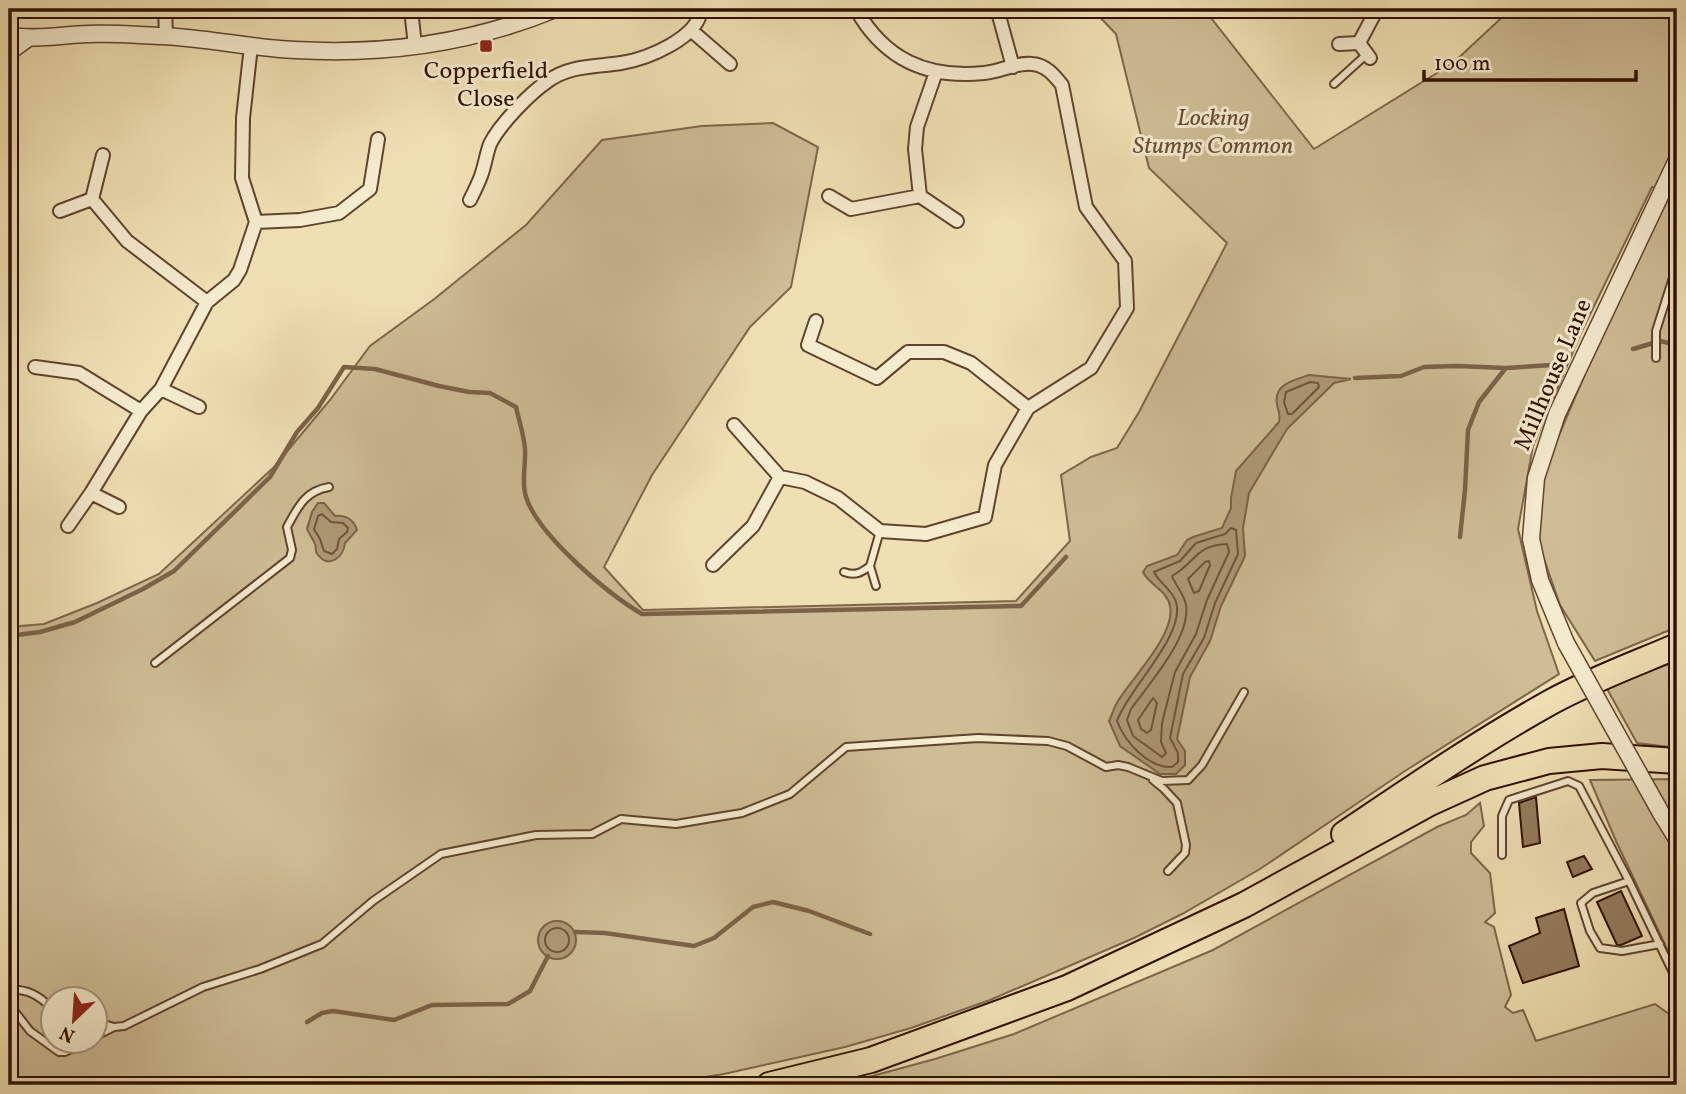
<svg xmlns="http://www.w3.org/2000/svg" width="1686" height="1094" font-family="Vollkorn,serif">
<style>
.green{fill:#cebd95;stroke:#7e664a;stroke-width:2;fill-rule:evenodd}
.water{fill:#ae9976;stroke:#7b6247;stroke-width:2}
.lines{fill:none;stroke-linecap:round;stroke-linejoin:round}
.shore{stroke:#6e543b;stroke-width:2}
.stream{stroke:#7b6247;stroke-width:4.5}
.building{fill:#937c5d;stroke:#2f1000;stroke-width:2}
.service-casing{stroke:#5f442d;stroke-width:10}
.minor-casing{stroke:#5f442d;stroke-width:16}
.tertiary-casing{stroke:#5f442d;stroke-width:19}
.motorway-casing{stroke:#2f1000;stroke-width:28}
.service{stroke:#f5ebce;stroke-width:6}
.minor{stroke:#f5ebce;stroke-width:12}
.tertiary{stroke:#f5ebce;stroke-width:16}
.motorway{stroke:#efe0b3;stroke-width:24}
.tertiary-bridge-casing{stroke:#5f442d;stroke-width:19;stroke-linecap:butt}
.tertiary-bridge{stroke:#f5ebce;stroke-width:16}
.poi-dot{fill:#8f2418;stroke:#f5ebce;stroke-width:2.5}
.labels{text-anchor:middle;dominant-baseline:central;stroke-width:6;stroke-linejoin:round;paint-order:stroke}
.poi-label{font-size:24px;fill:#2f1000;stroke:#f5ebce}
.park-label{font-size:24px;font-style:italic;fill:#674d34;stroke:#f5ebce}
.street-label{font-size:24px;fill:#2f1000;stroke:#f5ebce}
</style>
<rect width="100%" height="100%" fill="#efe0b3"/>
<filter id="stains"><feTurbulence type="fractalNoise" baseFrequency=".00286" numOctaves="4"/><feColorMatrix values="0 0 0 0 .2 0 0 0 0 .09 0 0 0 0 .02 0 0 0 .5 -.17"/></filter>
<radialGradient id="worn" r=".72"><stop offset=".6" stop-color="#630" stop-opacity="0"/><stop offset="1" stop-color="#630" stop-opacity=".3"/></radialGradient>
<path class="green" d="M1092 9H1204L1314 149 1453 63 1511 9H1677V627L1595 661 1560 605 1537 539 1545 468 1585 374 1670 192 1652 187 1581 333 1533 446 1518 529 1537 611 1559 674 1405 771 1260 869 1182 914 1134 938 990 1000 911 1028 845 1047 724 1074 656 1085H9V627L44 624 97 603 159 574 274 467 330 400 370 346 433 300 526 225 602 140 702 126 773 123 818 147 791 287 750 327 652 475 604 567 643 610 1016 601 1070 541 1061 475 1091 457 1117 448 1139 412 1227 243 1149 168 1116 34ZM52 1000H94V1042H52Z
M1677 661V748L1637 743 1606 687Z
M1677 779V970L1616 841 1590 780Z
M1480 803 1484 826 1471 842V853L1490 873 1495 913 1485 922 1494 927 1511 995 1505 1007 1513 1013 1523 1010 1536 1041 1655 1004 1676 1019 1677 1024V1085H839L935 1059 1014 1034 1213 950 1437 827 1466 815Z"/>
<path class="water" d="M1309 375 1351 379 1334 383 1287 429 1249 493 1243 528 1245 556 1221 606 1210 641 1190 677 1177 739 1185 751V765L1176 774H1160L1120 746 1109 721C1112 715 1114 707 1118 701 1132 678 1176 634 1170 606 1167 590 1149 585 1143 572L1147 566 1177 555 1187 540 1193 537 1222 528 1231 508V498L1236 471 1279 422C1281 415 1278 412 1277 404 1273 384 1295 380 1309 375Z
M318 503H324L335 516C346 515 354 520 357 530L345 543C344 557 329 569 318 555 314 550 317 550 315 544 313 539 309 534 307 529L312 512Z
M538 940a19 19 0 1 1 38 0a19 19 0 1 1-38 0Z"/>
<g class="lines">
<path class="shore" d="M1310 382 1318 383 1319 387 1292 414H1288L1284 402 1286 392Z
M322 514 331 522 343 523 348 528 347 532 339 539 337 549 332 554 324 551 320 539 314 529 318 516Z
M1231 528 1236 530 1238 554 1215 603 1204 638 1183 674 1170 738 1178 753V762L1172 767C1148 768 1125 742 1117 721 1128 689 1186 635 1176 602 1172 589 1159 583 1154 572L1180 561 1196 543 1225 534Z
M1227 544 1229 552 1207 600 1196 634 1175 672 1162 723 1161 742 1166 753 1162 757 1133 736 1127 720 1131 709C1149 684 1191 637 1186 605 1184 593 1175 585 1172 576 1196 562 1196 545 1227 544Z
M1209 561 1210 565 1199 591 1194 593 1188 579 1205 562Z
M1153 698 1157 703 1151 730 1147 733 1141 729 1138 720Z
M545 940a12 12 0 1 1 24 0a12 12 0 1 1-24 0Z"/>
<path class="stream" d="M1633 349 1660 341 1677 345
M1355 378 1401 376 1424 367 1457 366 1506 368 1552 365
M1460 537 1465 490 1468 430 1479 402 1505 369
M9 636 40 632 75 622 143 589 174 571 270 477 297 432 318 408 344 367 375 369 439 386 469 392 490 393 516 407C519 421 524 435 525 449 526 466 521 481 526 497 538 535 608 594 642 614L1021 606 1066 557
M575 932 605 933 694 946 714 938 753 907 773 902 809 911 870 934
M307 1022 322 1013 333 1011 394 1020 432 1005 508 1004 530 991 548 956"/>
</g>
<path class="building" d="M1536 797 1540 843 1523 847 1519 803Z
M1584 856 1592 869 1573 877 1567 862Z
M1621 891 1642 936 1621 945H1617L1597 902Z
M1564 909 1579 966 1523 983 1509 946 1540 933 1536 918Z"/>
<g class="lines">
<g class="service-casing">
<path id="service" d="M1334 84 1367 54
M1656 358V331L1677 265
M844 572C855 576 861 573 870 566
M876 586 870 566 880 531
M155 663 290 558 292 550 287 527C298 507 305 491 329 487
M1153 780 1164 789 1177 803 1186 845 1185 853 1168 871
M1502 855V816L1509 800 1568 781 1579 786 1629 881
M1660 944 1622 951 1600 948 1590 931 1581 903 1593 893 1629 881 1677 981
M9 990C27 988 39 996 52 1008
M9 1004 30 1031 59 1052H65L86 1042
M94 1021 114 1027 94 1037
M114 1027 124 1026 203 987 260 969 322 944 373 901 441 854 536 835 592 834 621 819 676 824 742 813 790 794 846 747 978 738 1048 741 1067 746 1106 767 1118 765 1128 767 1162 781 1188 780 1202 765 1244 692"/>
</g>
<g class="minor-casing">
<path id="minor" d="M165 9 166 36
M411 9 415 46
M994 9 998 12 1013 67
M692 31 730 64
M1359 43 1377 9
M1339 44 1359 43 1370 58
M103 155 92 199 127 241 207 302
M829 196 851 209 920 196 915 149 917 127 936 72
M920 196 957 221
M470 200C474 192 478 184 481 176 485 165 486 155 490 144 500 124 530 93 548 81 570 65 596 67 621 63 647 59 699 38 701 9
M60 211 92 199
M256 222 300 220 339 213 370 189 378 139
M816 321 808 345 877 378 908 352H944L971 363 1028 408
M35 367 79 373 141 411
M161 389 199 407
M734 425 780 477 805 482 838 498 880 531 926 534 985 517 995 465 1028 408 1091 368 1127 308 1125 261 1086 207 1062 85C1054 75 1046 65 1032 64 1017 62 999 72 984 73 926 79 884 59 856 9
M91 493 119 507
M68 526 91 493 141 411 161 389 207 302 234 280 240 270 256 222 242 178 243 118 251 46
M713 565 753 526 780 477"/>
</g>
<g class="tertiary-casing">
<path id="tertiary" d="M9 36C35 40 61 35 88 34 113 33 138 35 162 36 207 38 250 48 295 50 383 55 473 43 555 9
M9 52 27 39
M1566 643 1540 580 1531 539 1536 478 1557 414 1677 160
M1661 813 1677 839"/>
</g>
<g class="motorway-casing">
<path id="motorway" d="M1344 834C1411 789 1479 742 1551 702 1591 680 1635 664 1677 646
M769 1085 871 1060 1067 988 1244 905 1430 803 1485 778 1549 761 1602 756 1677 761"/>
</g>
<use href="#service" class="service"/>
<use href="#minor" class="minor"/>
<use href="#tertiary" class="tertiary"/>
<use href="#motorway" class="motorway"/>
<g class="tertiary-bridge-casing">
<path id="tertiary-bridge" d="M1566 643 1661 813"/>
</g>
<use href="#tertiary-bridge" class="tertiary-bridge"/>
</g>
<rect class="poi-dot" x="479" y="39" width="14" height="14" rx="3.5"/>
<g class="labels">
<g class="poi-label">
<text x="486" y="72">Copperfield<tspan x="486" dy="28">Close</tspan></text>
</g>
<g class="park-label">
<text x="1213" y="119">Locking<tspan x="1213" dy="28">Stumps Common</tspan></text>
</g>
<g class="street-label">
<text transform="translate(1554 375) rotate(-67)">Millhouse Lane</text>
</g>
</g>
<rect width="1686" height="1094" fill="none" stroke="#efe0b3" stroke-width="35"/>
<rect x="10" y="10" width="1665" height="1073" fill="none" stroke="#2f1000" stroke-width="3.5"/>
<rect x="18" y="18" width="1651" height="1059" fill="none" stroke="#2f1000" stroke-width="2"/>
<g transform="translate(74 1020) rotate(205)"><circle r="33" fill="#f5ebce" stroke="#a6937c" stroke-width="2"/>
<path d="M0-5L12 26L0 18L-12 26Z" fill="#8f2418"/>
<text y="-10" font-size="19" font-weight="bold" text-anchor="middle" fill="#2f1000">N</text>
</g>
<path d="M1424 70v10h212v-10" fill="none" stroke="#2f1000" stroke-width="3.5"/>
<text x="1434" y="70" font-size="21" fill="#2f1000" stroke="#f5ebce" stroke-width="5" paint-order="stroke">100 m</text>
<rect width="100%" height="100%" filter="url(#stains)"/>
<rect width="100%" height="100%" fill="url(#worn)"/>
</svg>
